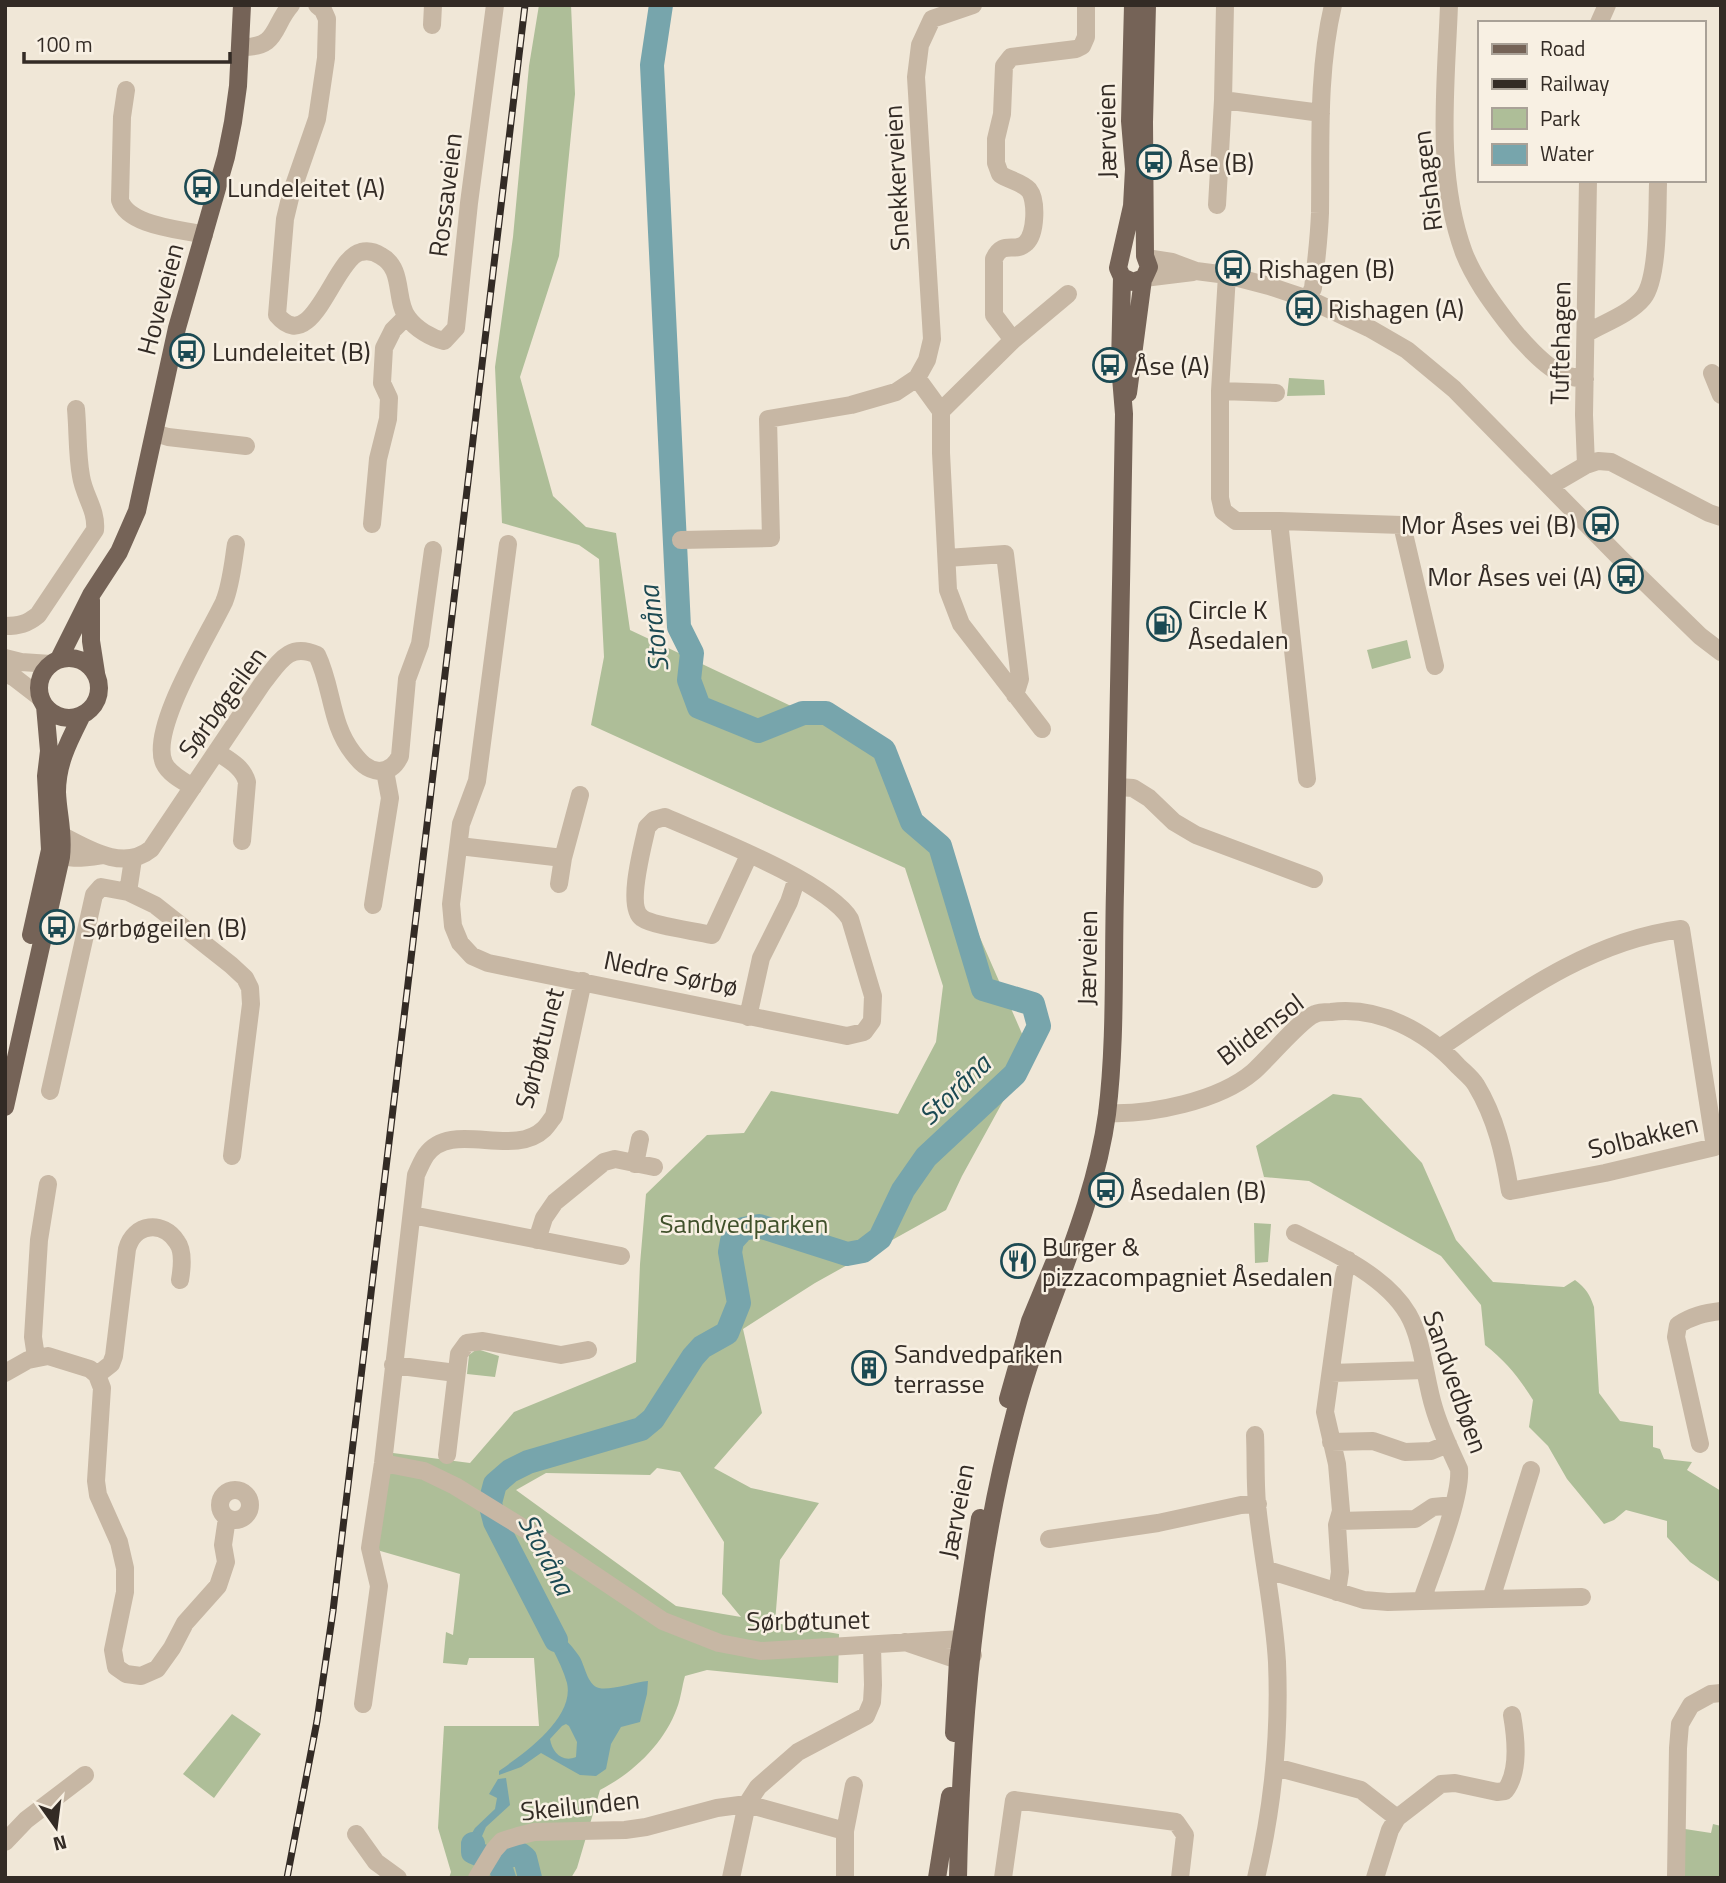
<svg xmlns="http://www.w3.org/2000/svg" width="1726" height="1883" font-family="'Titillium Web',sans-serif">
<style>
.green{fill:#aebe98;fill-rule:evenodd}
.water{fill:#77a5ac;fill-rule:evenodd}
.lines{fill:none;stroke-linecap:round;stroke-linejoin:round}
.river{stroke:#77a5ac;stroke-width:24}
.minor{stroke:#c7b7a4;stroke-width:18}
.major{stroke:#756357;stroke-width:18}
.rail-casing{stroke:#332b25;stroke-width:7}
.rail{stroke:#f8f0e3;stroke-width:4.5;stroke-dasharray:13;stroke-linecap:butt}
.labels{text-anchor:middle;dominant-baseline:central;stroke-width:5;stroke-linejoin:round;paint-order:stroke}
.street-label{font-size:26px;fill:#332b25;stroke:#f8f0e3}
.poi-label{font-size:26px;fill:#332b25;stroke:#f8f0e3;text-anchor:start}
.park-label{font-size:26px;fill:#3f502a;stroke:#f8f0e3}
.water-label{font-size:28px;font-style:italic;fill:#1c4a53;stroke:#f8f0e3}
</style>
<rect width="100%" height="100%" fill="#f0e7d7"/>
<path class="green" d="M539 5H571L575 94 559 256 520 377 553 496 586 527 616 533 630 630 884 750 901 794 940 846 1030 1052 962 1176 946 1210 815 1283 743 1329 762 1413 714 1468 751 1488 819 1503 780 1560 775 1623 839 1634 838 1683 707 1670 685 1676C682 1686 681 1698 677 1708 664 1744 633 1773 600 1790L577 1868 571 1878H449L451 1872 438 1828 444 1726H539L534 1658H469L467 1665 443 1663 446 1632 453 1635 460 1574 377 1550 393 1453 470 1463 514 1412 636 1362 640 1264 646 1194 707 1135 744 1133 771 1091 898 1114 936 1042 943 986 905 868 591 725 604 657 599 559 579 545 502 523 495 367 513 237 529 66ZM657 1468 680 1472 724 1542 722 1594 741 1617 676 1606 516 1490 546 1473 650 1475Z
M1289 378 1324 380 1325 395 1287 396Z
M1407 640 1411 658 1372 669 1367 650Z
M1333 1094 1361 1098 1422 1163 1456 1240 1493 1282 1564 1287 1575 1280C1586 1288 1590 1295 1594 1307L1599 1393 1620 1421 1653 1426V1447L1660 1449 1664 1459 1692 1462 1687 1470 1721 1491V1583L1690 1562 1667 1537V1521L1626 1510 1614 1520 1604 1524 1567 1479 1548 1446 1529 1427 1533 1400C1519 1378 1506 1361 1485 1345L1481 1305 1441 1256 1309 1181 1264 1177 1256 1146Z
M1254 1223 1271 1224 1268 1262 1255 1263Z
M477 1349 499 1356 495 1377 467 1374 469 1355Z
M232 1714 261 1734 214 1798 183 1774Z
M1713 1824 1721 1826V1878H1683L1685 1829 1711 1833Z"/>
<path class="water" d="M535 1612 545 1613C556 1634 568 1639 579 1656 585 1665 587 1685 599 1688 609 1691 635 1682 648 1681L647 1694 640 1722 621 1727 611 1744 606 1769 596 1776 580 1775 541 1753 521 1767 499 1775V1771C523 1754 575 1718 567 1683 561 1661 544 1635 535 1612ZM566 1724 569 1726 577 1742 576 1757C562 1763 552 1752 550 1739L562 1726Z
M506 1778 510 1805 486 1827 479 1843 469 1838 475 1828 495 1809 497 1798 489 1794 498 1779Z"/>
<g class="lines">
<path class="river" d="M556 1640 495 1522 490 1503 495 1484 510 1471 528 1462 641 1429 653 1419 693 1357 702 1347 727 1333 739 1303 730 1252 732 1241 743 1229 759 1226 847 1254 863 1251 880 1238 903 1190 926 1157 1015 1074 1039 1026 1033 1004 983 989 940 846 912 822 884 750 826 713H803L758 731 699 707 689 680 692 653 679 627 652 65 661 5
M473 1844V1852L499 1863 504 1878
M499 1863 510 1855 520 1854 525 1858 530 1878"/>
<path class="minor" d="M317 5 323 10 327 19 326 58 317 119 291 194 285 219 277 315C313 358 334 257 361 252 368 250 375 252 381 256 405 269 394 301 408 318 416 329 431 338 444 341L456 328 469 203 495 5
M973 5 932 19 920 45 916 77 932 339 927 360 917 378 941 411V453L948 590 961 624 1042 729
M1449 5C1446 87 1435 174 1464 253 1474 278 1490 300 1506 321 1518 337 1545 368 1564 375 1571 377 1578 378 1585 379
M1599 23 1607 5
M432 25 433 5
M241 47C279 48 272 26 291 5
M126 90 122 117 120 200C128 226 180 229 204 235
M1223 100 1321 113
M1217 205 1223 100 1225 5
M1146 258 1172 262 1196 271 1227 275 1269 286 1308 299 1369 328 1407 350 1454 389 1619 557 1700 636 1721 652
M1227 275 1220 391V498L1223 511 1236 521H1279L1307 779
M1144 278 1193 272
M1308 299 1313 288C1316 264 1319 238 1320 213 1321 145 1317 73 1333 5
M1587 333C1604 323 1630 314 1643 298 1659 279 1657 210 1658 184
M1013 340 994 315V259C1003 239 1015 254 1026 243 1036 234 1037 200 1029 190 1022 182 1008 180 1000 174L996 163V139L1002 114 1004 66 1011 57 1076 49 1082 46 1086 37V5
M1712 373 1721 395
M1220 391 1276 393
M941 411 1013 340 1068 294
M155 433 168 437 246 446
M1586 465 1598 461 1611 462 1709 513 1721 517
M1550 486 1586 465 1584 415 1588 180
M1279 521 1402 525 1435 666
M372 524 378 459 388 419 389 398 382 383 384 348 393 330 406 317
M681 540 771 538 768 419 851 405 896 392 917 378
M508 544 477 781 461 824 451 904 453 926 460 943 472 956 488 963 847 1036 864 1032 872 1021 873 996 850 919C828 882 708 836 665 817L654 820 647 827C643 845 626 907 642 918 653 926 696 931 712 935L749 855
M947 558 1005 554 1020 679 1015 695
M5 626C19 626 27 624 38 615L95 530C97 510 84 496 81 476 77 454 78 431 76 409
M5 658 21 662 51 664
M5 673 15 678 41 698
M217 752C229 760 243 767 247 782L242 841
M193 787C183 781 169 774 164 763 149 729 208 636 224 602 231 585 233 563 236 544
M1118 787 1133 788 1149 798 1174 822 1196 835 1314 879
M63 836C90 850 124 871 151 849L262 684C279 663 288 642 317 655 333 688 330 724 353 753 360 762 367 770 379 771 390 771 396 765 400 756L407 679 420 644 433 550
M459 846 563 858
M50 850C66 861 83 858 103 855
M133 859 128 892 155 905 231 965 245 978 250 988 251 1004 232 1156
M559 884 563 858 580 795
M373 905 390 798 385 771
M748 1017 761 958 789 902 797 878
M50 1091 94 895 101 887 128 892
M1107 1113C1150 1115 1219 1101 1253 1072 1267 1060 1301 1019 1315 1014 1319 1012 1326 1012 1331 1012 1379 1006 1426 1031 1458 1066 1464 1072 1472 1078 1476 1085 1496 1118 1504 1154 1510 1191L1605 1173 1715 1147 1681 929C1589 941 1516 996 1441 1047
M635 1164 640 1139
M412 1215 621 1256
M1295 1233C1333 1252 1386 1276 1408 1314 1423 1340 1425 1380 1434 1408 1440 1429 1450 1449 1459 1469 1462 1497 1432 1570 1422 1600
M537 1240 544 1218 555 1202 604 1162 615 1159 654 1167
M36 1357 33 1337 39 1240 48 1184
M393 1365 456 1373
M5 1373 28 1360 48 1356 90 1369 97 1375 102 1388 96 1481 98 1495 119 1542 125 1568V1592L113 1650 116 1667 126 1674 141 1676 157 1669 172 1648 185 1623 218 1586 226 1562 223 1545 227 1518
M1331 1373 1424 1370
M97 1375 111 1364 114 1356 127 1249C134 1223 163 1220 177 1242 184 1251 182 1268 180 1280
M1255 1435C1256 1457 1255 1481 1257 1504 1262 1556 1274 1609 1277 1662 1280 1735 1273 1807 1256 1878
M1331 1442 1373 1441 1405 1452 1431 1451 1448 1444
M1700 1444 1676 1337 1678 1325C1692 1316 1704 1313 1721 1311
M447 1455 459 1354 467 1343 483 1341 561 1355 588 1350
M383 1463 424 1471 455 1486 538 1537 663 1621 719 1643 761 1651 962 1639 973 1655 958 1660 905 1642
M220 1505a15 15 0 1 1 30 0a15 15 0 1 1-30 0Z
M1339 1521 1415 1519 1433 1507 1454 1505
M1049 1539 1158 1523 1241 1505 1258 1504
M1268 1570 1364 1600 1388 1602 1491 1599 1531 1470
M1337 1592 1340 1572 1337 1525 1341 1511 1337 1464 1325 1412 1344 1275 1348 1260
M1491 1599 1582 1597
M363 1704 379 1586 370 1548 383 1463 416 1175C419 1168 422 1161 426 1155 451 1119 513 1159 544 1129 548 1125 551 1120 554 1116L583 981
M1275 1767 1361 1790 1397 1818
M356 1834 376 1862 398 1878
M5 1842 26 1820 85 1775
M477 1878 494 1850 502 1841 518 1836 534 1832 625 1830 646 1827 717 1808 747 1804 845 1831
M731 1878 747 1804 758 1787 798 1752 866 1716 872 1702 873 1685 872 1646
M845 1878V1831L854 1785
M1003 1878 1014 1800 1176 1822 1185 1835 1180 1878
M1375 1878 1390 1830 1397 1818 1441 1784 1455 1783 1497 1792 1505 1791C1520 1772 1516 1738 1512 1715
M1676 1878 1678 1748 1680 1724 1691 1705 1711 1694 1721 1693"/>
<path class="major" d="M1133 5 1130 121 1134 169 1132 206 1118 268 1122 277 1133 282 1144 278 1149 267 1145 256 1144 122 1147 5
M1128 393 1143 279
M91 600V641L96 673
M39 688a30 30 0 1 1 60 0a30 30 0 1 1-60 0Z
M59 659 91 595 119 552 137 511 177 328 226 157 233 122 238 86 242 5
M31 935 50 850 46 776 49 751 45 706
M5 1107 61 857C64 832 58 816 57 792 57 763 69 741 82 715
M1008 1399 1030 1321 1054 1263
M954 1733 958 1660 980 1518
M937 1878 950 1796
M958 1878C961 1722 975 1564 1015 1413 1041 1312 1093 1217 1107 1114 1116 1041 1113 965 1115 891 1119 732 1121 573 1124 414L1120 365 1122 277"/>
<g class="rail-casing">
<path id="rail" d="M287 1878 317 1721 333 1611 525 5"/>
</g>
<use href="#rail" class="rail"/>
</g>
<defs>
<g id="bus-ring" transform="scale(1.75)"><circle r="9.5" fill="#f8f0e3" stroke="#1c4a53" stroke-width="1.5"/><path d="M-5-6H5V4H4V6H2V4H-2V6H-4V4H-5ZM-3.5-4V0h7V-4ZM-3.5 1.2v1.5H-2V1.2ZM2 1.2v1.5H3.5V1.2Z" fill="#1c4a53"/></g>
<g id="fuel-ring" transform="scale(1.75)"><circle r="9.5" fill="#f8f0e3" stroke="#1c4a53" stroke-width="1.5"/><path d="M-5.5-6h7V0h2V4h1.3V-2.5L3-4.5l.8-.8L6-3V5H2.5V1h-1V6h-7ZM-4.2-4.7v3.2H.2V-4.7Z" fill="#1c4a53"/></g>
<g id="restaurant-ring" transform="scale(1.75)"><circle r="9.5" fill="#f8f0e3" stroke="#1c4a53" stroke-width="1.5"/><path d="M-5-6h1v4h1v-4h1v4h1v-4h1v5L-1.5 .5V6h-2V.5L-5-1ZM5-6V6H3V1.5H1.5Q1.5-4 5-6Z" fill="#1c4a53"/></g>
<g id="building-ring" transform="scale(1.75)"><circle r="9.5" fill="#f8f0e3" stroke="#1c4a53" stroke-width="1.5"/><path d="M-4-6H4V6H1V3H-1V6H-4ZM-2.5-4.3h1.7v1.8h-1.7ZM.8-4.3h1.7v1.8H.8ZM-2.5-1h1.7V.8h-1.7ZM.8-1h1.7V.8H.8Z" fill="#1c4a53"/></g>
</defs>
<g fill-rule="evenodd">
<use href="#bus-ring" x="1154" y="162"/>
<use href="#bus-ring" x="202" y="187"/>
<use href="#bus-ring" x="1233" y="268"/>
<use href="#bus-ring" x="1304" y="308"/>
<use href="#bus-ring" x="187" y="351"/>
<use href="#bus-ring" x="1110" y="365"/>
<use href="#bus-ring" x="1601" y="524"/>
<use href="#bus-ring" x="1626" y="576"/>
<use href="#fuel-ring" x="1164" y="624"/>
<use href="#bus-ring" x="57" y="927"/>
<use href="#bus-ring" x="1106" y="1190"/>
<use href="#restaurant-ring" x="1018" y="1261"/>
<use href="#building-ring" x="869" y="1368"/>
</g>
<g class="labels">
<g class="street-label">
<text transform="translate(1106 131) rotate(-91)">Jærveien</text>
<text transform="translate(896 178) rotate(-93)">Snekkerveien</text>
<text transform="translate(1427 181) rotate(-97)">Rishagen</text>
<text transform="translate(445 195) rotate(-83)">Rossaveien</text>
<text transform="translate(160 299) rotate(-75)">Hoveveien</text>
<text transform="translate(1560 343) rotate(-89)">Tuftehagen</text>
<text transform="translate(222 702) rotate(-54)">Sørbøgeilen</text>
<text transform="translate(1087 958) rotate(-89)">Jærveien</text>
<text transform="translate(671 973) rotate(12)">Nedre Sørbø</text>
<text transform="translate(1260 1029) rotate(-37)">Blidensol</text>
<text transform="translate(539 1048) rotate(-75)">Sørbøtunet</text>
<text transform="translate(1643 1136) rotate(-14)">Solbakken</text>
<text transform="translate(1456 1382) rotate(71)">Sandvedbøen</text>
<text transform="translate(956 1511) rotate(-79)">Jærveien</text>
<text transform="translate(808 1620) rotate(-1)">Sørbøtunet</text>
<text transform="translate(580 1805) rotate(-6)">Skeilunden</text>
</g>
<g class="poi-label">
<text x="1178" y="162">Åse (B)</text>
<text x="227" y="187">Lundeleitet (A)</text>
<text x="1258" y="268">Rishagen (B)</text>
<text x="1328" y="308">Rishagen (A)</text>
<text x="212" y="351">Lundeleitet (B)</text>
<text x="1134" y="365">Åse (A)</text>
<text x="1576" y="524" text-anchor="end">Mor Åses vei (B)</text>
<text x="1602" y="576" text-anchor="end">Mor Åses vei (A)</text>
<text x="1188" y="609">Circle K<tspan x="1188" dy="30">Åsedalen</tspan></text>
<text x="82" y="927">Sørbøgeilen (B)</text>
<text x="1130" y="1190">Åsedalen (B)</text>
<text x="1042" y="1246">Burger &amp;<tspan x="1042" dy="30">pizzacompagniet Åsedalen</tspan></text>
<text x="894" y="1353">Sandvedparken<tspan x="894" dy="30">terrasse</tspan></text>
</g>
<g class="park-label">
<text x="744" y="1223">Sandvedparken</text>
</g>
<g class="water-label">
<text transform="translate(653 629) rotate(-97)">Storåna</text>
<text transform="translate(954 1089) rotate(-44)">Storåna</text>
<text transform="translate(547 1554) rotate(62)">Storåna</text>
</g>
</g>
<rect width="1726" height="1883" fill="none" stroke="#332b25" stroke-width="14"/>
<rect x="1478" y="21" width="228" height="161" fill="#f8f0e3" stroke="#a9a197" stroke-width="2"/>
<rect x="1492" y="44" width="35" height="10" fill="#756357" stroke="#a9a197" stroke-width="2"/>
<text x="1540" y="56" font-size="21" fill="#332b25">Road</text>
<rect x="1492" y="79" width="35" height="10" fill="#332b25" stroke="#a9a197" stroke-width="2"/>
<text x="1540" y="91" font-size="21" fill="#332b25">Railway</text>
<rect x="1492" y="108" width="35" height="21" fill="#aebe98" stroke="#a9a197" stroke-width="2"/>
<text x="1540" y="126" font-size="21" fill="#332b25">Park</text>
<rect x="1492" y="144" width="35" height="21" fill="#77a5ac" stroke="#a9a197" stroke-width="2"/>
<text x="1540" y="161" font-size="21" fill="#332b25">Water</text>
<g transform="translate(56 1827) rotate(166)" stroke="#f8f0e3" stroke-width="5" paint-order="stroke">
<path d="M0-5L12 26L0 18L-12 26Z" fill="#332b25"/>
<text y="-10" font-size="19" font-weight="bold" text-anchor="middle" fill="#332b25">N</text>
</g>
<path d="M24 52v10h206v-10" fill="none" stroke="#332b25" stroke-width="3.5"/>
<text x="35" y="52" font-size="21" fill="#332b25" stroke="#f8f0e3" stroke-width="5" paint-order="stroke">100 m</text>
</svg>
